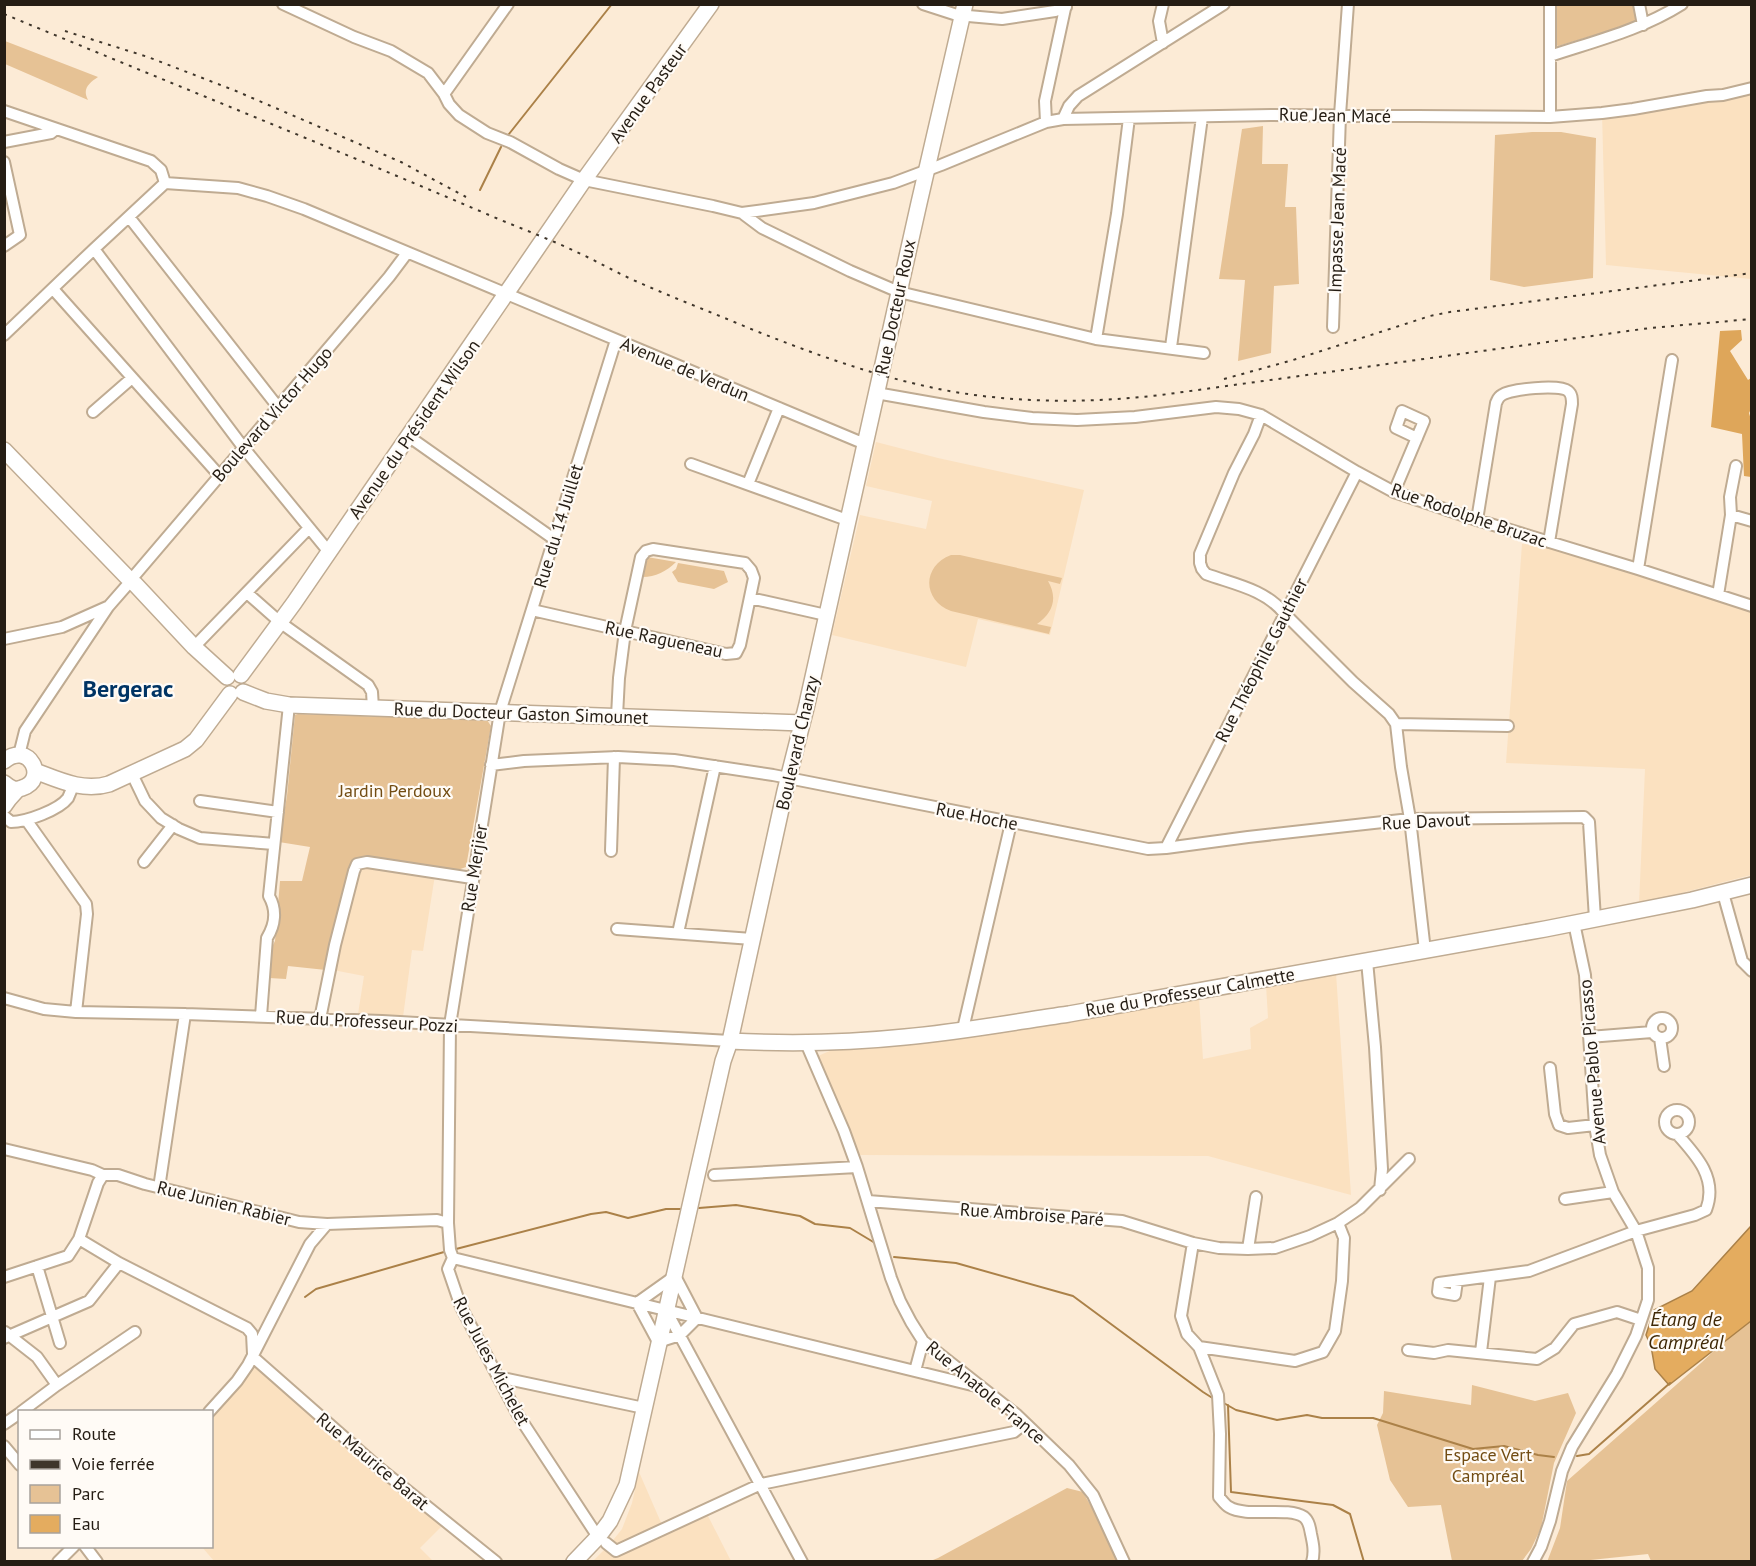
<svg xmlns="http://www.w3.org/2000/svg" width="1756" height="1566" font-family="'PT Sans',sans-serif">
<style>
.built{fill:#fbe1c0}
.green{fill:#e6c295}
.forest{fill:#dea65a}
.water{fill:#e4ac5f;stroke:#ab8148;stroke-width:1.5}
.lines{fill:none;stroke-linecap:round;stroke-linejoin:round}
.stream{stroke:#ab8148;stroke-width:2}
.street-casing{stroke:#bfab92;stroke-width:14}
.secondary-casing{stroke:#bfab92;stroke-width:18}
.street{stroke:#fff;stroke-width:10}
.secondary{stroke:#fff;stroke-width:15}
.rail{stroke:#3f362b;stroke-width:2;stroke-dasharray:3 6;stroke-linecap:butt}
.labels{text-anchor:middle;dominant-baseline:central;stroke-width:4.5;stroke-linejoin:round;paint-order:stroke}
.street-label{font-size:18px;fill:#251d14;stroke:#fffbf6}
.park-label{font-size:18px;fill:#724c12;stroke:#fffbf6}
.water-label{font-size:20px;font-style:italic;fill:#402907;stroke:#fffbf6}
.district-label{font-size:24px;font-weight:bold;fill:#003464;stroke:#fffbf6}
</style>
<rect width="100%" height="100%" fill="#fcebd6"/>
<path class="built" d="M1751 86V279L1606 265 1602 113Z
M876 442 938 458 1084 490 1050 635 978 619 966 667 832 635 860 515 926 529 932 501 866 486Z
M1522 544 1541 545 1751 611V875L1639 904 1645 769 1506 763Z
M362 865 435 875 423 951 412 950 403 1017 358 1014 364 976 333 970 356 870Z
M1336 973 1351 1195 1208 1156 860 1155 818 1056 834 1049 1199 997 1203 1059 1251 1049 1250 1028 1268 1018 1266 985Z
M255 1364 375 1472 443 1525 420 1548 433 1561H214L202 1547 212 1546V1416L236 1390Z
M639 1472 666 1534 708 1516 731 1561 592 1562 610 1544 622 1529 632 1503Z"/>
<path class="green" d="M1554 5H1635L1637 19 1632 24 1558 46 1555 44Z
M5 41 98 77C89 83 82 89 88 100L5 64Z
M1263 126 1262 164H1288L1285 207H1296L1299 284 1274 286 1271 353 1238 361 1245 280 1219 279 1242 129Z
M1532 132H1561L1596 138 1593 278 1524 287 1490 280 1495 135Z
M951 555H960L1062 578 1060 584 1048 581C1058 598 1053 613 1037 624L1051 627 1049 634 951 611C922 600 922 566 951 555Z
M647 557 676 562C667 571 655 577 643 577Z
M678 563 724 571 728 582 714 589 678 582 672 572 676 569Z
M298 714 487 720 491 726 466 867 455 871 360 858 353 861 326 970 288 966 286 979 269 978 270 951 275 941 280 881H302L310 847 279 842 287 796 295 715Z
M1751 1316V1561H1651L1648 1554 1581 1561 1547 1562 1560 1528 1567 1481 1701 1363Z
M1472 1385 1535 1401 1568 1393 1576 1413 1554 1463 1541 1528 1531 1549 1522 1561H1452L1441 1505 1408 1507 1390 1480 1377 1425 1383 1413 1384 1391 1471 1405Z
M1067 1488 1083 1492 1104 1530 1118 1561 928 1562 938 1558Z"/>
<path class="forest" d="M1741 330 1742 340 1730 351 1748 380 1751 378V409L1749 413 1752 423 1751 477 1744 476 1742 434 1711 427 1720 331Z"/>
<path class="water" d="M1751 1226V1321L1669 1385 1655 1369 1651 1346 1646 1335 1654 1310 1692 1291Z"/>
<g class="lines">
<path class="stream" d="M509 134 612 4
M480 190 501 147
M699 1208 736 1205 800 1216 815 1224 850 1228 875 1243
M456 1249 591 1214 606 1212 628 1218 666 1209H680
M894 1257 956 1263 1073 1296 1203 1392 1214 1399
M305 1297 316 1289 444 1252
M1222 1402 1236 1410 1277 1420 1307 1415 1322 1418H1373L1473 1449 1504 1446 1538 1455 1554 1457
M1228 1405 1231 1492 1333 1505 1350 1514 1364 1562
M1577 1456 1589 1454 1670 1383"/>
<g class="street-casing">
<path id="street" d="M283 4 354 37 391 51 428 73 444 94 449 104 459 115 487 133 510 142 559 169 584 180 713 206 742 213 814 203 893 183 941 165 1046 122 1063 119 1271 115 1550 117 1602 113 1633 109 1707 96 1723 95 1752 88
M923 4 957 15 1002 19 1055 11 1066 7
M1550 4V117
M1639 4 1643 25
M1163 43 1159 21 1163 4
M1550 56C1595 41 1641 30 1682 4
M444 94 508 4
M4 111 151 161 161 170 165 183
M1063 119 1069 106 1078 96 1224 4
M1046 122 1045 101 1066 4
M4 142 51 133 56 129
M4 162 20 235 4 246
M165 183 238 188 267 196 304 209 865 444
M742 213 762 228 850 271 899 292 1096 339 1204 353
M129 217 278 407
M94 249 243 447 329 552
M53 289 219 475
M1333 327 1340 115 1348 4
M4 335 94 249 165 183
M1096 339 1117 214 1129 118
M1171 347 1202 117
M876 393 984 412 1032 418 1077 420 1135 417 1216 407 1239 409 1261 415 1357 472 1394 492 1477 520 1638 569 1752 606
M93 412 132 378
M1261 415 1254 434 1234 473 1200 554V563L1202 569 1206 574C1233 584 1265 589 1284 613L1353 682 1389 714 1396 724 1401 767 1410 819 1425 951
M408 436 554 539
M691 464 847 520
M748 484 779 408
M1394 492 1424 421 1402 411 1396 428 1417 438
M1731 515 1752 521
M1477 520 1496 403C1498 399 1498 397 1502 395 1510 389 1560 384 1568 391 1572 394 1572 399 1572 404L1549 542
M1638 569 1672 360
M135 575 389 277 407 253
M247 593 281 623 368 685 372 692 373 708
M1718 595 1731 515 1730 497 1736 466
M750 598 826 615
M532 610 726 654 736 653 740 645 754 578 751 570 745 563 653 549 646 551 641 557 625 631 619 678 617 716
M4 639 62 627 107 607
M194 647 309 528
M1396 724 1508 726
M19 755 25 731 108 607 129 583
M491 765 524 761 618 757 674 760 773 775 1148 849 1166 848 1248 837 1410 819 1584 817 1589 822 1595 919
M132 774 145 801 161 818 179 829 200 838 274 844
M200 801 278 812
M4 816 11 822C26 822 59 810 68 798 70 794 72 788 73 784
M27 821 86 904 87 914 76 1012
M1166 848 1357 472
M611 851 614 757
M144 862 173 825
M1723 893 1742 961 1752 971
M617 929 752 939
M678 933 715 766
M1367 961 1375 1047 1382 1169 1380 1190
M4 998 44 1009 76 1012 185 1014 382 1021 730 1041
M261 1016 267 938C275 925 277 910 269 896L289 705
M1652 1028a10 10 0 1 1 20 0a10 10 0 1 1-20 0Z
M320 1019 335 945 354 871 357 864 367 862 472 878
M963 1029 1011 823
M1589 1037 1652 1032
M1660 1038 1664 1066
M806 1043 844 1131 857 1167 891 1278 900 1301 911 1322 923 1341 1017 1415 1069 1465 1093 1495 1124 1562
M1550 1068 1555 1114 1559 1125 1568 1128 1595 1125
M1665 1122a12 12 0 1 1 24 0a12 12 0 1 1-24 0Z
M4 1149 92 1170 103 1175H118L145 1184 299 1222 327 1224 437 1220 448 1223
M714 1175 857 1167
M159 1188 185 1014
M1565 1199 1613 1192
M868 1201 1122 1221 1193 1243 1219 1248 1248 1249 1275 1248 1310 1236 1338 1223 1360 1208 1409 1159
M79 1239 119 1263 247 1328 252 1334 253 1354
M1193 1243 1181 1316 1187 1334 1199 1347 1218 1395 1220 1434 1219 1497C1222 1500 1225 1505 1229 1507 1247 1518 1287 1506 1304 1517 1309 1521 1310 1528 1311 1534 1313 1543 1315 1552 1312 1562
M1248 1249 1256 1197
M453 1258 976 1386
M37 1266 60 1343
M675 1276 697 1318 680 1335 658 1342 637 1303Z
M4 1277 68 1256 79 1239 98 1183 103 1175
M1457 1281 1455 1295 1438 1292 1439 1283 1529 1271 1636 1231 1695 1215 1706 1210C1718 1179 1697 1156 1677 1134
M666 1310 802 1562
M5 1332 37 1357 57 1385 21 1412
M4 1338 89 1301 119 1263
M1199 1347 1295 1361 1323 1352 1335 1331 1342 1281 1344 1238 1338 1223
M1408 1350 1434 1353 1448 1350 1537 1359 1555 1348 1574 1324 1617 1312 1641 1320
M1481 1352 1490 1277
M253 1357 378 1467 496 1562
M915 1371 923 1341
M498 1377 644 1408
M57 1385 135 1332
M209 1412 237 1381 248 1365 310 1244 327 1224
M4 1424 20 1413
M4 1446 20 1465
M598 1537 518 1415 461 1307 448 1269 453 1258 450 1250 448 1223 450 1025 500 712 616 340
M606 1543 616 1551 761 1484 1014 1432 1025 1423
M85 1546 97 1562
M58 1562 74 1546
M1533 1562 1541 1547 1550 1521 1562 1471 1572 1447 1617 1374 1636 1336 1648 1300V1268L1636 1231 1613 1192 1600 1155 1595 1125 1585 975 1574 923"/>
</g>
<g class="secondary-casing">
<path id="secondary" d="M4 450 127 577
M135 584 194 647 227 677
M241 675 294 603 584 180 711 4
M243 692 266 701 289 705 802 723
M4 761C29 740 49 780 22 788 15 791 10 788 4 783
M35 771C59 780 83 792 109 784L185 749 196 740 230 694
M4 806 9 799 18 789
M730 1041C788 1044 847 1043 905 1037 960 1032 1014 1022 1069 1014L1545 929 1692 900 1752 885
M574 1562 598 1537 610 1521 627 1485 697 1175 723 1061 730 1041 785 791 807 704 919 203 965 4"/>
</g>
<use href="#street" class="street"/>
<use href="#secondary" class="secondary"/>
<path class="rail" d="M4 14C168 82 333 148 496 218 525 230 554 241 581 254 598 262 614 271 631 279 671 297 711 312 751 329 826 359 902 386 982 396 1044 403 1100 402 1161 395L1650 328 1752 319
M65 31 148 57 236 91 401 162 466 197
M1224 379 1293 360 1430 316 1450 312 1752 273"/>
</g>
<g class="labels">
<g class="street-label">
<text transform="translate(648 93) rotate(-54)">Avenue Pasteur</text>
<text transform="translate(1335 115) rotate(1)">Rue Jean Macé</text>
<text transform="translate(1337 220) rotate(-88)">Impasse Jean Macé</text>
<text transform="translate(895 307) rotate(-78)">Rue Docteur Roux</text>
<text transform="translate(685 369) rotate(23)">Avenue de Verdun</text>
<text transform="translate(272 414) rotate(-49)">Boulevard Victor Hugo</text>
<text transform="translate(414 429) rotate(-55)">Avenue du Président Wilson</text>
<text transform="translate(1469 515) rotate(19)">Rue Rodolphe Bruzac</text>
<text transform="translate(558 526) rotate(-73)">Rue du 14 Juillet</text>
<text transform="translate(664 639) rotate(12)">Rue Ragueneau</text>
<text transform="translate(1261 660) rotate(-63)">Rue Théophile Gauthier</text>
<text transform="translate(521 713) rotate(2)">Rue du Docteur Gaston Simounet</text>
<text transform="translate(797 743) rotate(-77)">Boulevard Chanzy</text>
<text transform="translate(977 816) rotate(11)">Rue Hoche</text>
<text transform="translate(1426 821) rotate(-3)">Rue Davout</text>
<text transform="translate(474 868) rotate(-81)">Rue Merjier</text>
<text transform="translate(1190 992) rotate(-10)">Rue du Professeur Calmette</text>
<text transform="translate(367 1021) rotate(3)">Rue du Professeur Pozzi</text>
<text transform="translate(1592 1062) rotate(-95)">Avenue Pablo Picasso</text>
<text transform="translate(224 1203) rotate(14)">Rue Junien Rabier</text>
<text transform="translate(1032 1214) rotate(4)">Rue Ambroise Paré</text>
<text transform="translate(492 1361) rotate(62)">Rue Jules Michelet</text>
<text transform="translate(986 1392) rotate(40)">Rue Anatole France</text>
<text transform="translate(373 1461) rotate(40)">Rue Maurice Barat</text>
</g>
<g class="park-label">
<text x="395" y="790">Jardin Perdoux</text>
<text x="1488" y="1454">Espace Vert<tspan x="1488" dy="21">Campréal</tspan></text>
</g>
<g class="water-label">
<text x="1686" y="1319">Étang de<tspan x="1686" dy="23">Campréal</tspan></text>
</g>
<g class="district-label">
<text x="128" y="688">Bergerac</text>
</g>
</g>
<rect width="1756" height="1566" fill="none" stroke="#251d14" stroke-width="12"/>
<rect x="18" y="1410" width="195" height="138" fill="#fffbf6" stroke="#a8a29c" stroke-width="1.5"/>
<rect x="30" y="1430" width="30" height="9" fill="#ffffff" stroke="#a8a29c" stroke-width="1.5"/>
<text x="72" y="1440" font-size="18" fill="#251d14">Route</text>
<rect x="30" y="1460" width="30" height="9" fill="#3f362b" stroke="#a8a29c" stroke-width="1.5"/>
<text x="72" y="1470" font-size="18" fill="#251d14">Voie ferrée</text>
<rect x="30" y="1485" width="30" height="18" fill="#e6c295" stroke="#a8a29c" stroke-width="1.5"/>
<text x="72" y="1500" font-size="18" fill="#251d14">Parc</text>
<rect x="30" y="1515" width="30" height="18" fill="#e4ac5f" stroke="#a8a29c" stroke-width="1.5"/>
<text x="72" y="1530" font-size="18" fill="#251d14">Eau</text>
</svg>
